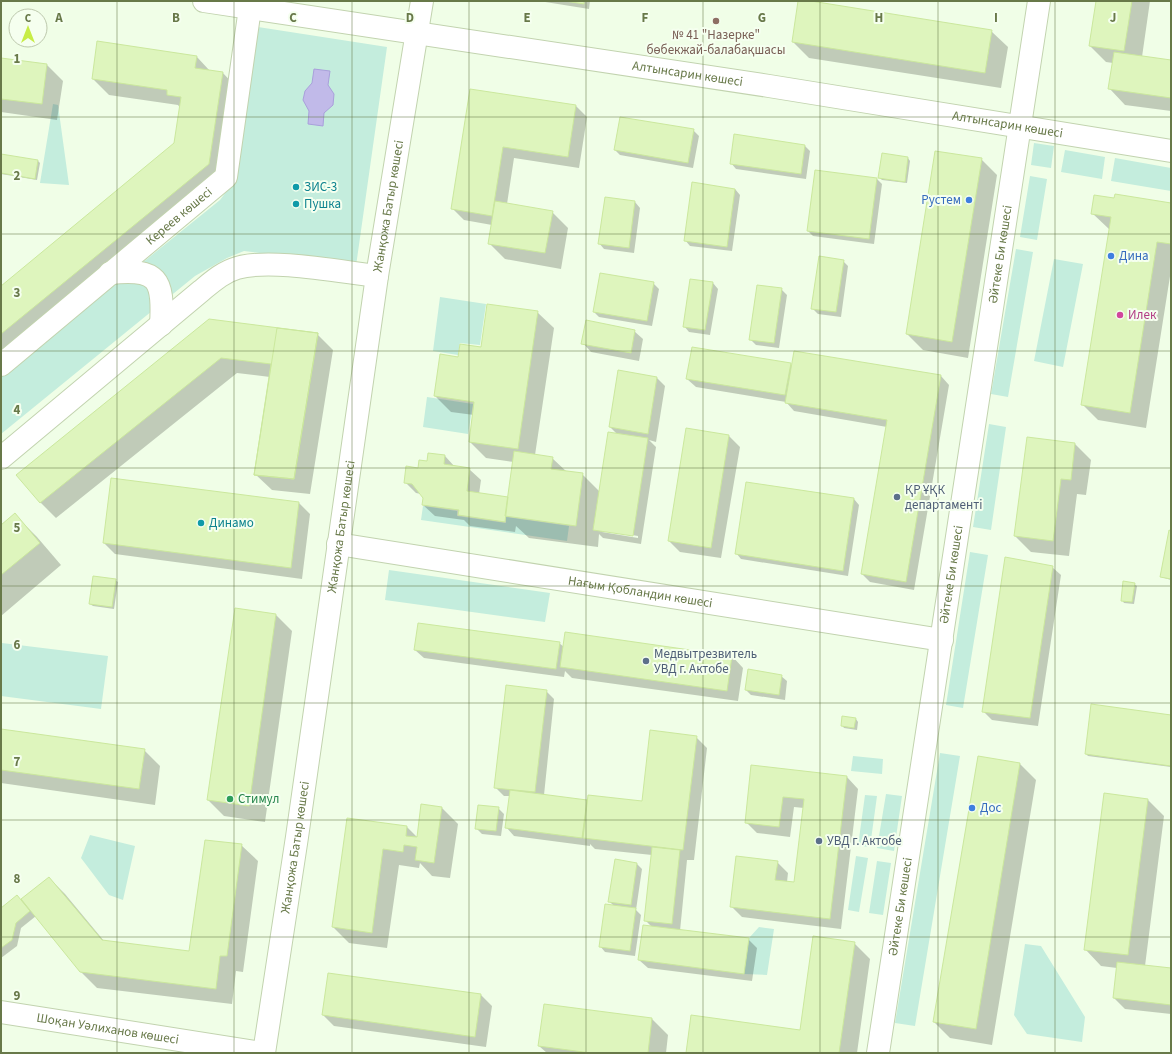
<svg xmlns="http://www.w3.org/2000/svg" width="1172" height="1054" font-family="'Source Sans 3',sans-serif">
<style>
.green{fill:#c4eddd}
.water{fill:#c1bae9;stroke:#a9a0db}
.shadow{fill:#0003;fill-rule:evenodd}
.building{fill:#def5bd;stroke:#cbe89d}
.lines{fill:none;stroke-linecap:round;stroke-linejoin:round}
.minor-casing{stroke:#c2d3af;stroke-width:24}
.minor{stroke:#fff;stroke-width:22}
.grid{fill:none;stroke:#687949;stroke-width:1;stroke-opacity:0.55}
.education-dot{fill:#8d6e63;stroke:#f5ffef;stroke-width:1.5}
.culture-dot{fill:#0f9aa8;stroke:#f5ffef;stroke-width:1.5}
.shop-dot{fill:#3f7fe0;stroke:#f5ffef;stroke-width:1.5}
.hotel-dot{fill:#d1479c;stroke:#f5ffef;stroke-width:1.5}
.service-dot{fill:#5c6f8a;stroke:#f5ffef;stroke-width:1.5}
.leisure-dot{fill:#2e9e5b;stroke:#f5ffef;stroke-width:1.5}
.labels{text-anchor:middle;dominant-baseline:central;stroke-width:4;stroke-linejoin:round;paint-order:stroke}
.education-label{font-size:13px;fill:#785e54;stroke:#f5ffef}
.street-label{font-size:13px;fill:#687949;stroke:#f5ffef}
.culture-label{font-size:13px;fill:#0d838f;stroke:#f5ffef;text-anchor:start}
.shop-label{font-size:13px;fill:#366cbe;stroke:#f5ffef;text-anchor:start}
.hotel-label{font-size:13px;fill:#b23c85;stroke:#f5ffef;text-anchor:start}
.service-label{font-size:13px;fill:#4e5e75;stroke:#f5ffef;text-anchor:start}
.leisure-label{font-size:13px;fill:#27864d;stroke:#f5ffef;text-anchor:start}
.grid-label{font-size:13px;text-anchor:middle;font-weight:bold;fill:#687949;stroke:#f5ffef;stroke-width:4;stroke-linejoin:round;paint-order:stroke}
</style>
<rect width="100%" height="100%" fill="#f0fee7"/>
<path class="green" d="M258 27 387 47 356 266 244 251 227 258 195 276 1 434V377L220 200 229 188Z
M53 104 58 105 69 185 40 183Z
M1034 143 1054 146 1051 168 1031 165Z
M1065 150 1105 157 1102 179 1061 172Z
M1115 158 1171 168V191L1111 181Z
M1030 176 1047 179 1037 240 1020 237Z
M1016 249 1033 252 1008 397 991 394Z
M1054 259 1083 264 1063 367 1034 361Z
M440 297 486 304 480 345 460 343 458 355 433 351Z
M427 397 473 404 468 434 423 427Z
M989 424 1006 427 991 530 973 527Z
M423 506 457 511V516L506 523V517L569 526 567 541 421 520Z
M970 552 988 555 963 708 946 705Z
M389 570 550 593 545 622 385 600Z
M2 643 108 656 101 709 1 696Z
M940 753 960 756 915 1026 895 1023Z
M853 756 883 759 882 774 851 771Z
M886 794 902 796 894 851 877 848Z
M865 795 877 796 870 847 858 846Z
M90 835 135 846 123 900 109 895 81 858Z
M856 856 868 858 859 912 848 910Z
M877 861 891 863 883 915 869 913Z
M759 927 774 929 767 975 744 974 749 938Z
M1025 944 1041 946 1085 1017 1082 1042 1027 1034 1014 1015Z"/>
<path class="water" d="M314 69 330 71 328 85 334 94 333 105 324 113 323 126 308 124 309 111 303 100 305 91 312 83Z"/>
<path class="shadow" d="M539 1H590L589 9Z
M799 1 991 31 1008 47 1001 88 809 58 793 42Z
M1097 1H1150L1142 57 1171 61V111L1125 105 1109 88 1113 63 1106 62 1090 46Z
M197 57 210 71 222 72 238 89 225 180 1 363V287L175 144 180 108 178 105 109 95 93 79Z
M1 59 47 65 63 81 57 120 1 112Z
M471 90 576 106 587 117 579 168 514 158 507 204 552 212 568 228 561 269 505 259 489 243 492 225 464 220 453 209Z
M693 130 699 136 693 168 620 155 615 150Z
M805 146 810 151 806 179 736 169 731 163Z
M1 155 38 161 40 163 37 180 1 174Z
M883 155 908 158 910 161 907 183 882 180 879 177Z
M981 159 997 175 968 358 923 350 907 334Z
M816 171 877 179 882 184 874 244 813 236 808 231Z
M735 189 740 195 732 251 690 246 685 240Z
M605 198 635 202 640 208 634 253 604 249 599 243Z
M1171 204V270L1146 428 1098 420 1082 404 1110 230 1092 213Z
M843 261 848 266 841 317 818 314 812 308Z
M653 283 659 289 652 326 599 317 594 312Z
M713 283 718 289 710 335 689 332 684 326Z
M781 289 787 295 779 348 756 345 750 339Z
M537 312 554 328 535 455 552 458 567 472 582 474 600 492 618 435 610 427 657 378 665 386 656 442 649 440 656 447 641 544 603 538 599 534 598 547 529 538 516 526 515 532 470 526 464 520 435 516 423 505 424 497 421 494 416 493 405 482 428 462 445 456 455 467 469 469 481 480 479 494 509 498 514 462 486 458 470 442 474 415 451 412 435 396 459 358 482 348ZM602 530 638 536V538L602 532Z
M210 320 317 334 333 350 310 494 272 490 255 474 270 377 237 373 56 518 40 502Z
M634 331 643 339 639 361 591 352 583 343Z
M790 364 792 366 941 376 949 385 914 590 870 582 862 574 887 427 794 411 786 402 696 387 687 379Z
M729 436 740 447 721 558 680 552 669 541Z
M1028 438 1075 444 1091 460 1086 495 1077 494 1069 556 1031 552 1015 536Z
M112 479 299 503 310 514 302 579 115 554 104 543Z
M854 499 859 505 848 576 741 559 736 553Z
M15 515 37 537 61 565 1 616V526Z
M1171 532V580L1161 577Z
M1052 567 1061 575 1038 726 992 720 983 711Z
M115 580 118 582 114 609 93 606 90 604Z
M1134 584 1137 586 1134 604 1124 603 1122 600Z
M276 615 292 631 265 822 224 816 208 800Z
M559 643 564 647 732 656 743 668 738 701 572 678 565 671 564 677 424 658 415 650Z
M781 676 787 681 785 700 751 695 746 690Z
M546 691 554 699 544 795 588 803 643 802 696 737 707 748 694 860H687L680 931 748 939 757 948 752 981 648 968 639 960 652 927 645 920 652 855 595 849 590 844V846L514 836 506 827 510 796H504L495 787Z
M1171 716V767L1088 756 1086 754Z
M856 719 858 722 857 730 844 728 842 725Z
M1 730 144 750 160 766 155 805 1 783Z
M978 757 1020 764 1036 780 992 1045 950 1038 934 1022Z
M752 766 847 777 858 789 841 929 742 917 731 906 777 862 788 873 787 882 795 883 804 808 794 807 790 837 757 833 746 822Z
M1105 794 1148 800 1164 816 1145 966 1171 969V1014L1125 1009 1114 998 1117 968 1101 966 1085 949Z
M442 808 458 824 450 878 432 876 420 863 419 868 399 865 387 948 349 943 333 927 348 819 407 827 418 838Z
M498 808 504 814 501 836 482 834 476 828Z
M241 845 258 861 243 972 236 971 232 1004 97 988 81 972 36 916 21 928 17 946 1 958V909L21 900 49 878 65 894 104 941 190 952Z
M637 864 642 869 636 910 641 915 635 956 605 952 600 946 614 906 609 901Z
M854 943 870 959 857 1053H687L801 1031Z
M481 995 492 1006 486 1047 334 1026 323 1015Z
M545 1005 652 1019 668 1035 666 1053H547L539 1046Z"/>
<path class="building" d="M565 1H584V4Z
M798 1H811L992 30 985 73 792 42Z
M1096 1H1132L1124 51 1089 46Z
M97 41 197 56 195 68 223 72 209 164 1 334V286L174 143 181 97 167 95V90L92 79Z
M1114 52 1171 60V98L1108 89Z
M1 58 47 64 42 104 1 99Z
M470 89 576 105 568 157 503 147 492 216 451 209Z
M620 117 694 129 688 163 614 150Z
M734 134 805 145 801 174 730 164Z
M935 151 982 158 952 342 906 334Z
M882 153 908 157 905 182 878 178Z
M1 154 38 160 35 179 1 173Z
M815 170 877 178 869 239 807 231Z
M692 182 735 189 727 247 684 241Z
M1115 194 1171 203V244L1157 242 1130 413 1081 405 1111 217 1091 214 1094 195 1114 198Z
M605 197 635 201 629 248 598 244Z
M495 201 553 211 545 253 488 244Z
M819 256 844 260 836 312 811 309Z
M600 273 654 282 647 321 593 312Z
M690 279 713 282 705 330 683 327Z
M757 285 782 288 774 343 749 340Z
M487 304 538 311 518 449 469 442 474 402 434 396 440 354 458 357 460 344 481 347Z
M209 319 318 333 294 479 254 475 271 364 221 358 40 503 16 475Z
M586 320 635 330 631 353 581 344Z
M277 328 318 333 294 479 254 475Z
M692 347 791 363 785 395 686 379Z
M794 351 941 375 906 582 861 574 887 420 785 403Z
M618 370 657 377 648 434 609 427Z
M686 428 729 435 711 548 668 541Z
M608 432 648 438 633 536 593 530Z
M1027 437 1075 443 1071 480 1061 479 1053 541 1014 536Z
M514 451 553 457 551 469 583 473 576 526 505 516Z
M428 453 445 455 444 464 470 468 467 491 508 497 505 522 458 515 459 510 422 505 423 498 412 484 404 483 406 466 418 468 419 460 427 461Z
M111 478 299 502 291 568 103 543Z
M746 482 854 498 843 571 735 554Z
M15 513 40 543 1 575V525Z
M1169 530 1171 531V579L1160 577Z
M1005 557 1053 566 1030 718 982 712Z
M93 576 116 579 112 607 89 604Z
M1123 581 1135 583 1132 602 1121 601Z
M235 608 276 614 249 806 207 800Z
M418 623 560 642 556 669 414 650Z
M565 632 732 656 727 691 560 667Z
M748 669 782 675 779 695 745 690Z
M506 685 547 690 535 792 494 788Z
M1091 704 1171 715V766L1085 754Z
M842 716 856 718 854 728 841 726Z
M1 729 145 749 139 789 1 770Z
M650 730 697 736 683 850 583 838 588 795 642 801Z
M978 756 1020 763 976 1029 933 1022Z
M751 765 847 776 830 919 730 907 736 856 778 861 775 880 794 882 804 799 783 797 779 827 745 823Z
M510 790 587 800 582 838 505 828Z
M1104 793 1148 799 1128 955 1084 950Z
M421 804 442 807 434 863 415 860 417 847 404 845 403 852 383 849 372 933 332 927 347 818 407 826 406 836 417 837Z
M478 805 499 807 496 831 475 829Z
M205 840 242 844 227 956H220L216 989 80 972 21 899 49 877 102 940 189 951Z
M652 847 680 850 672 924 644 921Z
M615 859 637 863 631 905 608 902Z
M17 895 30 911 16 923 12 940 1 948V908Z
M605 904 636 908 630 951 599 947Z
M643 925 749 938 744 974 638 960Z
M813 936 855 942 839 1053H686L691 1015 800 1030Z
M1117 962 1171 968V1005L1113 998Z
M328 973 481 994 475 1037 322 1015Z
M544 1004 652 1018 648 1053H591L538 1046Z"/>
<g class="lines">
<g class="minor-casing">
<g id="minor">
<path id="s1" d="M204 1 769 86 1171 151"/>
<path d="M110 273C158 268 164 279 161 325"/>
<path id="s2" d="M1 365 226 177 250 8"/>
<path d="M1 458 201 291C212 282 223 272 237 268 270 258 341 272 377 276"/>
<path id="s3" d="M338 544 942 640"/>
<path id="s4" d="M1 1012 262 1053"/>
<path id="s5" d="M264 1053 297 837 377 276 422 1"/>
<path id="s6" d="M878 1053 1039 1"/>
</g>
</g>
<use href="#minor" class="minor"/>
</g>
<path class="grid" d="M117 1V1053M234 1V1053M352 1V1053M469 1V1053M586 1V1053M703 1V1053M820 1V1053M938 1V1053M1055 1V1053M1 117H1171M1 234H1171M1 351H1171M1 468H1171M1 586H1171M1 703H1171M1 820H1171M1 937H1171"/>
<circle class="education-dot" cx="716" cy="21" r="4"/>
<g class="culture-dot">
<circle cx="296" cy="187" r="4"/>
<circle cx="296" cy="204" r="4"/>
<circle cx="201" cy="523" r="4"/>
</g>
<g class="shop-dot">
<circle cx="969" cy="200" r="4"/>
<circle cx="1111" cy="256" r="4"/>
<circle cx="972" cy="808" r="4"/>
</g>
<circle class="hotel-dot" cx="1120" cy="315" r="4"/>
<g class="service-dot">
<circle cx="897" cy="497" r="4"/>
<circle cx="646" cy="661" r="4"/>
<circle cx="819" cy="841" r="4"/>
</g>
<circle class="leisure-dot" cx="230" cy="799" r="4"/>
<g class="labels">
<g class="education-label">
<text x="716" y="35">№ 41 "Назерке"<tspan x="716" dy="15">бөбекжай-балабақшасы</tspan></text>
</g>
<g class="street-label">
<text stroke="none"><textPath href="#s1" startOffset="489">Алтынсарин көшесі</textPath></text>
<text stroke="none"><textPath href="#s1" startOffset="813">Алтынсарин көшесі</textPath></text>
<text stroke="none"><textPath href="#s5" startOffset="856">Жанқожа Батыр көшесі</textPath></text>
<text stroke="none"><textPath href="#s2" startOffset="232">Кереев көшесі</textPath></text>
<text stroke="none"><textPath href="#s6" startOffset="808">Әйтеке Би көшесі</textPath></text>
<text stroke="none"><textPath href="#s5" startOffset="532">Жанқожа Батыр көшесі</textPath></text>
<text stroke="none"><textPath href="#s6" startOffset="484">Әйтеке Би көшесі</textPath></text>
<text stroke="none"><textPath href="#s3" startOffset="306">Нағым Қобландин көшесі</textPath></text>
<text stroke="none"><textPath href="#s5" startOffset="208">Жанқожа Батыр көшесі</textPath></text>
<text stroke="none"><textPath href="#s6" startOffset="148">Әйтеке Би көшесі</textPath></text>
<text stroke="none"><textPath href="#s4" startOffset="108">Шоқан Уәлиханов көшесі</textPath></text>
</g>
<g class="culture-label">
<text x="304" y="187">ЗИС-3</text>
<text x="304" y="204">Пушка</text>
<text x="209" y="523">Динамо</text>
</g>
<g class="shop-label">
<text x="961" y="200" text-anchor="end">Рустем</text>
<text x="1119" y="256">Дина</text>
<text x="980" y="808">Дос</text>
</g>
<g class="hotel-label">
<text x="1128" y="315">Илек</text>
</g>
<g class="service-label">
<text x="905" y="490">ҚР ҰҚК<tspan x="905" dy="15">департаменті</tspan></text>
<text x="654" y="654">Медвытрезвитель<tspan x="654" dy="15">УВД г. Актобе</tspan></text>
<text x="827" y="841">УВД г. Актобе</text>
</g>
<g class="leisure-label">
<text x="238" y="799">Стимул</text>
</g>
</g>
<g class="grid-label">
<text x="59" y="22">A</text>
<text x="176" y="22">B</text>
<text x="293" y="22">C</text>
<text x="410" y="22">D</text>
<text x="527" y="22">E</text>
<text x="645" y="22">F</text>
<text x="762" y="22">G</text>
<text x="879" y="22">H</text>
<text x="996" y="22">I</text>
<text x="1113" y="22">J</text>
<text x="17" y="63">1</text>
<text x="17" y="180">2</text>
<text x="17" y="297">3</text>
<text x="17" y="414">4</text>
<text x="17" y="532">5</text>
<text x="17" y="649">6</text>
<text x="17" y="766">7</text>
<text x="17" y="883">8</text>
<text x="17" y="1000">9</text>
</g>
<rect width="1172" height="1054" fill="none" stroke="#687949" stroke-width="4"/>
<g transform="translate(28 28)"><circle r="19" fill="#f5ffef" stroke="#bdc9ad"/>
<path d="M0-3L7 15L0 10L-7 15Z" fill="#c7ed46"/>
<text y="-6" font-size="11" font-weight="bold" text-anchor="middle" fill="#687949">С</text>
</g>
</svg>
